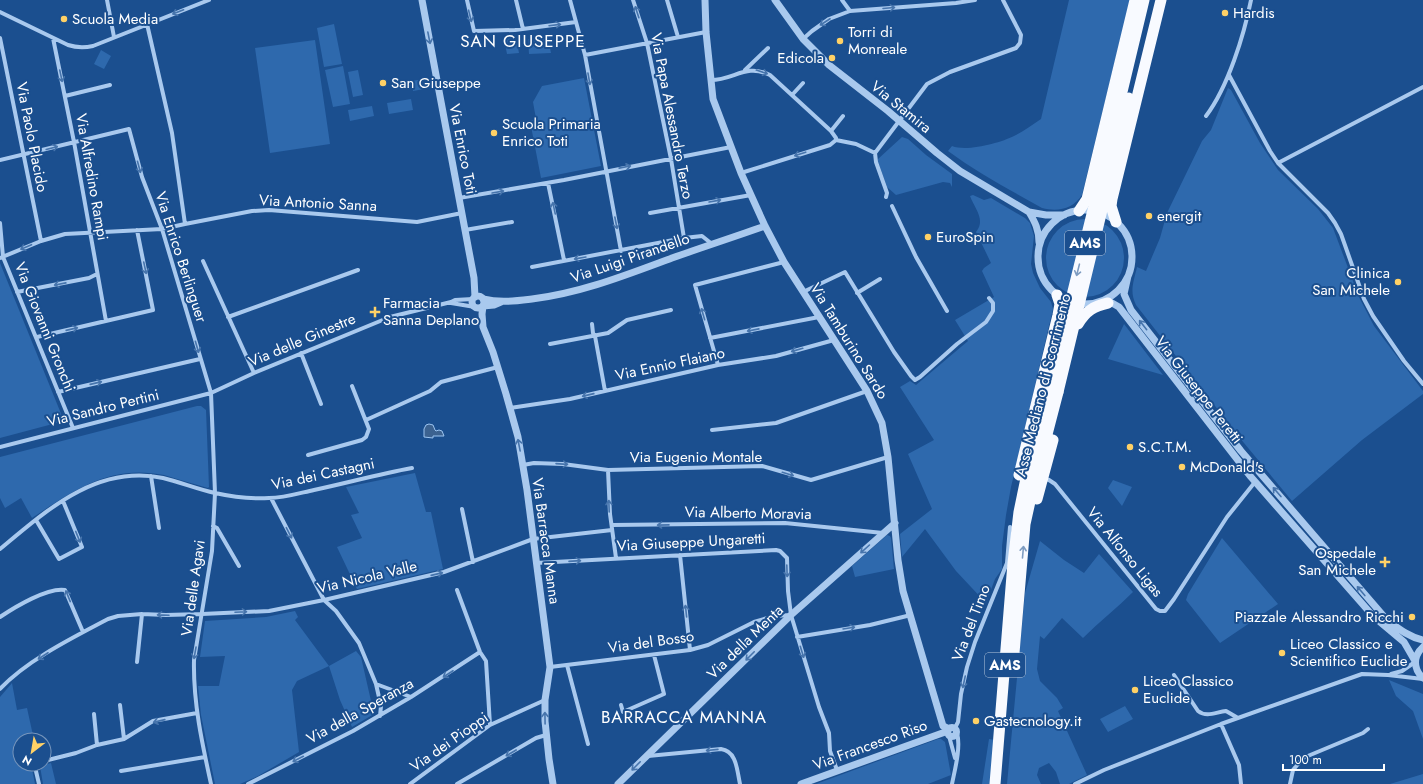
<svg xmlns="http://www.w3.org/2000/svg" width="1423" height="784" font-family="Jost,sans-serif">
<style>
.green{fill:#2e69ad}
.water{fill:#3c6290;stroke:#9cc4f0}
.lines{fill:none;stroke-linecap:round;stroke-linejoin:round}
.minor{stroke:#a9c9ee;stroke-width:4}
.tertiary{stroke:#a9c9ee;stroke-width:7}
.trunk{stroke:#f8faff;stroke-width:11}
.trunk-bridge{stroke:#f8faff;stroke-width:11}
.oneway{stroke:#4674ac}
.oneway2{stroke:#7e9cc1}
.poi-dot{fill:#ffd166;stroke:#1b4f8f;stroke-width:1.5}
.labels{text-anchor:middle;dominant-baseline:central;stroke-width:4;stroke-linejoin:round;paint-order:stroke}
.shield{fill:#1b4f8f;stroke:#bbcadd;stroke-width:1}
.shield-label{font-size:14px;font-weight:bold;fill:#fff}
.poi-label{font-size:15px;fill:#fff;stroke:#1b4f8f;text-anchor:start}
.street-label{font-size:15px;fill:#fff;stroke:#1b4f8f}
.quarter-label{font-size:17px;letter-spacing:1px;fill:#fff;stroke:#1b4f8f}
</style>
<rect width="100%" height="100%" fill="#1b4f8f"/>
<path class="green" d="M1069 0H1130L1082 195C1073 209 1058 212 1042 208 1010 190 978 173 948 151L952 146C967 152 1000 143 1014 136 1023 132 1032 125 1041 119Z
M334 24 342 64 324 67 317 28Z
M516 38 519 53 507 54 504 39Z
M548 38 551 53 529 54 528 39Z
M315 40 330 144 270 153 255 48Z
M101 50 111 56 104 69 94 64Z
M343 66 350 104 333 107 325 70Z
M358 70 363 95 353 97 348 72Z
M428 78 430 88 413 91 412 81Z
M584 78 601 166 541 178 530 121 536 119 533 102 542 86Z
M1228 88 1231 90 1260 143 1278 170 1318 209 1333 228 1359 297 1374 326 1423 391V394L1362 440 1292 501 1244 443 1136 305C1129 291 1134 281 1137 267L1146 271 1160 238 1167 213 1202 141 1211 130Z
M411 99 413 110 389 114 387 103Z
M372 106 374 116 350 121 348 110Z
M902 137 908 139 926 155 952 174V187L950 183 943 182 896 195 887 187 878 162V159Z
M973 195 984 200 991 198 1025 218 1030 223 1034 236 1031 264 1033 273 1040 288 1051 302 1053 309 1011 487 1006 515 1002 546V569L995 579 986 603 956 571 925 529 902 557 900 534 932 509 908 454 934 440 900 387 910 381 916 385 968 341 955 320 994 297 982 271 984 268 991 263 976 232C986 220 975 209 970 196Z
M1046 258a39 39 0 1 1 78 0a39 39 0 1 1-78 0Z
M0 263 64 421 0 438Z
M1124 324 1163 375 1108 359Z
M197 406H201L206 410 209 487 208 488C193 484 178 479 164 475 110 464 74 490 32 518L21 498 5 508 0 498V457Z
M415 473 426 512H431L443 569 357 589 337 547 362 538 351 515 359 513 346 487Z
M1113 480 1132 487 1122 506 1108 488Z
M887 535 890 536 891 538 894 569 855 577 852 566Z
M1222 538 1278 604 1220 643 1186 600 1188 594Z
M1040 541 1064 560 1084 573 1099 554 1133 592C1117 608 1099 622 1083 638L1062 618 1044 639 1040 636 1037 669 1040 681 1057 698 1063 708 1058 711 1087 775 1069 784H1060L1056 772 1049 763 1039 768 1037 775 1041 784H1007L1025 593Z
M295 611 298 617 295 620 329 666 356 651 361 657 374 714 352 727 340 700 329 666 297 681 292 690 299 752 258 776 240 784H215L201 715 198 686H219L225 656 200 657 205 621 266 617Z
M1389 680 1423 694V739L1413 711 1396 696Z
M12 683 17 710 27 708 34 740H20V764H31L35 784H0V697Z
M1125 706 1133 719 1108 732 1100 719Z
M938 739H941L945 742 951 775 928 784H816Z
M989 739 995 740 991 784H982Z
M51 763 56 784H43L40 766Z
M1423 774V784H1390Z"/>
<path class="water" d="M429 424 433 425 435 430 436 431 439 430 442 431 444 436H433V438L424 437V429L426 425Z"/>
<g class="lines">
<path class="minor" d="M107 0 114 37
M467 0 474 31 515 30 576 22
M516 0 523 29
M570 0 585 55 621 251
M633 0 647 43 671 159 684 238
M667 0 678 37
M842 0 850 11
M0 12 68 45C77 48 84 48 93 46L209 0
M147 24 172 133 185 224 252 211 269 210 417 222 462 213
M0 38 41 241
M53 38 74 142 106 321
M803 39 812 31 829 19 850 11 956 3 975 0
M585 55 706 32
M745 70 768 48
M1229 75 1270 151 1278 163 1328 213 1335 223 1341 234 1364 299 1373 316 1404 361 1423 384
M711 80C734 80 746 63 770 75L831 131 836 138V140
M792 95 803 83
M65 96 110 85
M1206 116C1228 87 1244 35 1251 0
M831 131 843 116
M836 140 856 144 875 153
M0 160 129 129 142 177 162 229 211 393 215 493 212 551 194 660C193 702 202 743 211 784
M1278 163 1423 87
M741 173 830 145 836 140
M548 183 564 260
M886 197 887 193 876 162 875 153 927 84 950 72 1016 48 1020 43 1021 35 1003 0
M459 198 564 180 731 147
M892 206 916 257 947 311
M650 213 751 195
M0 223 3 257 73 428
M465 230 512 222
M0 258 41 241 65 234 162 229 185 224
M203 261 254 373
M532 267 684 238 702 236 712 244
M17 292 89 278 97 274
M803 292 845 272 894 352 911 376 915 380 920 377 957 344 986 322 993 311V303L989 298
M857 293 880 279
M451 303 475 307
M228 317 358 270
M592 324 593 333 595 336 605 391
M37 337 153 310 137 230
M710 338 819 317
M550 344 608 333 627 320 671 310
M301 353 321 404
M718 365 695 285 784 262
M58 392 200 359
M510 408 570 399 718 365 776 356 834 340
M366 420 430 391 441 382 498 367
M712 430 776 423 867 391
M0 447 211 393 254 373 390 317 451 302 455 300 473 299
M308 455 362 440 366 437 369 429 352 386
M523 465 534 463 563 464 608 470 762 466 811 480 888 457
M608 470 610 514 616 558
M151 476 159 528
M1043 478 1049 480 1055 484 1156 609 1160 611H1165L1174 599 1227 517 1255 482
M271 498 324 600 336 611 359 643 376 684 381 706 380 716
M462 509 473 562
M36 520 59 559 82 547 63 501
M612 525 785 523 883 533
M213 526 217 528 239 566
M0 549C47 510 97 464 163 478 180 482 197 489 215 493 233 497 251 499 269 498 284 498 300 493 314 490 347 483 379 474 412 468
M680 555 690 650
M536 563 776 550 780 551 787 558 788 591 791 615 819 707 829 733 830 751 837 770
M457 590 480 652 486 661 490 725
M0 617C15 607 48 587 65 590L83 632
M797 637 870 625 911 615
M137 662 142 614
M567 665 588 744
M550 667 690 650 708 645 754 622 774 616 791 615
M1391 674 1402 671 1415 662
M1174 675 1198 711C1207 718 1216 712 1226 711L1238 718
M376 684 411 697
M0 689C27 660 74 637 108 619L118 616 142 614 166 615 202 614 269 611 324 600 444 572 533 539 612 530
M120 705 124 739
M621 705 623 712 664 694 654 655
M94 714 97 745
M1221 724 1239 765 1241 784
M955 728 958 722 961 694 967 667 975 642 1007 563 1010 527
M949 736 955 758
M648 756 721 749C737 751 737 771 740 784
M44 761 76 753 97 745 124 739 153 721 197 713
M36 764 35 767 39 784
M121 771 205 757
M248 784 353 731 411 697 480 652
M410 784 490 725 545 700
M457 784 536 738 546 735
M952 784C955 769 961 747 957 733
M1075 784 1104 770 1221 724 1362 674 1388 675 1423 679
M1290 784 1293 770 1303 758 1363 733 1368 729"/>
<path class="tertiary" d="M422 0 474 278 475 297
M705 0 706 32 713 99 741 173 765 226 784 262 867 391 882 423 888 457 898 560 903 591 943 726 949 729
M775 0 803 39 829 65 888 111 937 153 960 171 1029 212 1046 215H1064
M1038 257a47 47 0 1 1 94 0a47 47 0 1 1-94 0Z
M1029 212C1035 222 1039 230 1039 242
M1128 276 1124 294 1131 310 1241 451 1387 620C1399 629 1409 637 1423 640
M472 302a6 6 0 1 1 12 0a6 6 0 1 1-12 0Z
M483 299C500 303 515 301 532 299 581 293 626 275 672 258 703 247 734 237 765 226
M501 302 494 305 483 306 482 314 483 327 493 352 506 394 518 437 527 490 550 667 545 700V721L549 759 553 784
M1105 302 1112 303 1119 307 1251 477 1373 616 1404 642 1415 661
M1423 647C1413 656 1413 669 1423 678
M947.5 732a4.5 4.5 0 1 1 9 0a4.5 4.5 0 1 1-9 0Z
M618 784 791 615 895 523
M801 784 948 731"/>
<path class="trunk" d="M1121 96 1144 0
M1079 211 1087 199 1135 0
M1116 222 1111 206 1112 199 1161 0
M1078 324C1086 311 1094 306 1108 303
M1019 475 1058 315 1060 304 1057 295
M1037 499 1053 440
M1014 653 1025 524 1033 488 1058 392
M995 784 1013 563 1019 512 1025 483 1049 389"/>
<path class="trunk-bridge" d="M1049 389 1121 96
M1058 392 1129 98"/>
</g>
<defs><path id="oneway-shaft" d="M-6 0H5M1.5-3L5.5 0L1.5 3" fill="none" stroke-width="1.6" stroke-linecap="round" stroke-linejoin="round"/></defs>
<g class="oneway">
<use href="#oneway-shaft" transform="translate(889 8) rotate(-5)"/>
<use href="#oneway-shaft" transform="translate(178 12) rotate(159)"/>
<use href="#oneway-shaft" transform="translate(637 12) rotate(-108)"/>
<use href="#oneway-shaft" transform="translate(470 16) rotate(76)"/>
<use href="#oneway-shaft" transform="translate(825 22) rotate(147)"/>
<use href="#oneway-shaft" transform="translate(555 25) rotate(-7)"/>
<use href="#oneway-shaft" transform="translate(429 38) rotate(79)"/>
<use href="#oneway-shaft" transform="translate(762 72) rotate(19)"/>
<use href="#oneway-shaft" transform="translate(61 76) rotate(78)"/>
<use href="#oneway-shaft" transform="translate(589 79) rotate(80)"/>
<use href="#oneway-shaft" transform="translate(52 148) rotate(-15)"/>
<use href="#oneway-shaft" transform="translate(800 154) rotate(162)"/>
<use href="#oneway-shaft" transform="translate(139 167) rotate(75)"/>
<use href="#oneway-shaft" transform="translate(625 167) rotate(-11)"/>
<use href="#oneway-shaft" transform="translate(498 192) rotate(-10)"/>
<use href="#oneway-shaft" transform="translate(715 201) rotate(-10)"/>
<use href="#oneway-shaft" transform="translate(554 208) rotate(-102)"/>
<use href="#oneway-shaft" transform="translate(616 223) rotate(79)"/>
<use href="#oneway-shaft" transform="translate(26 247) rotate(157)"/>
<use href="#oneway-shaft" transform="translate(580 258) rotate(170)"/>
<use href="#oneway-shaft" transform="translate(145 268) rotate(78)"/>
<use href="#oneway-shaft" transform="translate(60 284) rotate(169)"/>
<use href="#oneway-shaft" transform="translate(703 314) rotate(-106)"/>
<use href="#oneway-shaft" transform="translate(1143 325) rotate(-128)"/>
<use href="#oneway-shaft" transform="translate(72 329) rotate(-13)"/>
<use href="#oneway-shaft" transform="translate(753 330) rotate(169)"/>
<use href="#oneway-shaft" transform="translate(197 347) rotate(74)"/>
<use href="#oneway-shaft" transform="translate(797 350) rotate(164)"/>
<use href="#oneway-shaft" transform="translate(96 383) rotate(-13)"/>
<use href="#oneway-shaft" transform="translate(588 395) rotate(167)"/>
<use href="#oneway-shaft" transform="translate(519 445) rotate(-101)"/>
<use href="#oneway-shaft" transform="translate(562 464) rotate(4)"/>
<use href="#oneway-shaft" transform="translate(788 474) rotate(17)"/>
<use href="#oneway-shaft" transform="translate(1277 492) rotate(-131)"/>
<use href="#oneway-shaft" transform="translate(609 506) rotate(-92)"/>
<use href="#oneway-shaft" transform="translate(663 525) rotate(179)"/>
<use href="#oneway-shaft" transform="translate(289 533) rotate(63)"/>
<use href="#oneway-shaft" transform="translate(78 537) rotate(68)"/>
<use href="#oneway-shaft" transform="translate(865 549) rotate(138)"/>
<use href="#oneway-shaft" transform="translate(575 561) rotate(-4)"/>
<use href="#oneway-shaft" transform="translate(787 571) rotate(88)"/>
<use href="#oneway-shaft" transform="translate(437 574) rotate(-13)"/>
<use href="#oneway-shaft" transform="translate(1361 591) rotate(-130)"/>
<use href="#oneway-shaft" transform="translate(68 596) rotate(-112)"/>
<use href="#oneway-shaft" transform="translate(686 611) rotate(-96)"/>
<use href="#oneway-shaft" transform="translate(241 612) rotate(-3)"/>
<use href="#oneway-shaft" transform="translate(163 615) rotate(-178)"/>
<use href="#oneway-shaft" transform="translate(849 628) rotate(-9)"/>
<use href="#oneway-shaft" transform="translate(802 652) rotate(73)"/>
<use href="#oneway-shaft" transform="translate(195 653) rotate(100)"/>
<use href="#oneway-shaft" transform="translate(43 656) rotate(147)"/>
<use href="#oneway-shaft" transform="translate(750 656) rotate(135)"/>
<use href="#oneway-shaft" transform="translate(448 674) rotate(147)"/>
<use href="#oneway-shaft" transform="translate(964 682) rotate(102)"/>
<use href="#oneway-shaft" transform="translate(545 718) rotate(-91)"/>
<use href="#oneway-shaft" transform="translate(159 721) rotate(167)"/>
<use href="#oneway-shaft" transform="translate(712 750) rotate(174)"/>
<use href="#oneway-shaft" transform="translate(511 753) rotate(150)"/>
<use href="#oneway-shaft" transform="translate(298 759) rotate(153)"/>
<use href="#oneway-shaft" transform="translate(636 766) rotate(135)"/>
</g>
<g class="oneway2">
<use href="#oneway-shaft" transform="translate(1078 270) rotate(104)"/>
<use href="#oneway-shaft" transform="translate(1023 552) rotate(-85)"/>
</g>
<g class="poi-dot">
<circle cx="1225" cy="13" r="4"/>
<circle cx="64" cy="19" r="4"/>
<circle cx="840" cy="41" r="4"/>
<circle cx="832" cy="58" r="4"/>
<circle cx="383" cy="83" r="4"/>
<circle cx="494" cy="133" r="4"/>
<circle cx="1149" cy="216" r="4"/>
<circle cx="928" cy="237" r="4"/>
<circle cx="1398" cy="282" r="4"/>
<path d="M373 306h4v4h4v4h-4v4h-4v-4h-4v-4h4z"/>
<circle cx="1130" cy="447" r="4"/>
<circle cx="1182" cy="467" r="4"/>
<path d="M1383 556h4v4h4v4h-4v4h-4v-4h-4v-4h4z"/>
<circle cx="1412" cy="617" r="4"/>
<circle cx="1282" cy="653" r="4"/>
<circle cx="1135" cy="690" r="4"/>
<circle cx="976" cy="721" r="4"/>
</g>
<g class="labels">
<g class="shield">
<rect x="1065" y="231" width="40" height="24" rx="3"/>
<rect x="985" y="653" width="40" height="24" rx="3"/>
</g>
<g class="shield-label">
<text x="1085" y="243">AMS</text>
<text x="1005" y="665">AMS</text>
</g>
<g class="poi-label">
<text x="1233" y="13">Hardis</text>
<text x="72" y="19">Scuola Media</text>
<text x="848" y="32">Torri di<tspan x="848" dy="17">Monreale</tspan></text>
<text x="824" y="58" text-anchor="end">Edicola</text>
<text x="391" y="83">San Giuseppe</text>
<text x="502" y="124">Scuola Primaria<tspan x="502" dy="17">Enrico Toti</tspan></text>
<text x="1157" y="216">energit</text>
<text x="936" y="237">EuroSpin</text>
<text x="1390" y="273" text-anchor="end">Clinica<tspan x="1390" dy="17">San Michele</tspan></text>
<text x="383" y="303">Farmacia<tspan x="383" dy="17">Sanna Deplano</tspan></text>
<text x="1138" y="447">S.C.T.M.</text>
<text x="1190" y="467">McDonald's</text>
<text x="1376" y="553" text-anchor="end">Ospedale<tspan x="1376" dy="17">San Michele</tspan></text>
<text x="1404" y="617" text-anchor="end">Piazzale Alessandro Ricchi</text>
<text x="1290" y="644">Liceo Classico e<tspan x="1290" dy="17">Scientifico Euclide</tspan></text>
<text x="1143" y="681">Liceo Classico<tspan x="1143" dy="17">Euclide</tspan></text>
<text x="984" y="721">Gastecnology.it</text>
</g>
<g class="street-label">
<text transform="translate(901 107) rotate(39)">Via Stamira</text>
<text transform="translate(672 116) rotate(79)">Via Papa Alessandro Terzo</text>
<text transform="translate(32 137) rotate(79)">Via Paolo Placido</text>
<text transform="translate(463 149) rotate(79)">Via Enrico Toti</text>
<text transform="translate(92 177) rotate(80)">Via Alfredino Rampi</text>
<text transform="translate(318 203) rotate(3)">Via Antonio Sanna</text>
<text transform="translate(181 257) rotate(72)">Via Enrico Berlinguer</text>
<text transform="translate(630 258) rotate(-19)">Via Luigi Pirandello</text>
<text transform="translate(45 327) rotate(68)">Via Giovanni Gronchi</text>
<text transform="translate(302 340) rotate(-23)">Via delle Ginestre</text>
<text transform="translate(849 341) rotate(58)">Via Tamburino Sardo</text>
<text transform="translate(670 364) rotate(-12)">Via Ennio Flaiano</text>
<text transform="translate(1043 385) rotate(-76)">Asse Mediano di Scorrimento</text>
<text transform="translate(1199 390) rotate(52)">Via Giuseppe Peretti</text>
<text transform="translate(103 408) rotate(-14)">Via Sandro Pertini</text>
<text x="696" y="457">Via Eugenio Montale</text>
<text transform="translate(323 474) rotate(-12)">Via dei Castagni</text>
<text transform="translate(748 513) rotate(1)">Via Alberto Moravia</text>
<text transform="translate(546 541) rotate(82)">Via Barracca Manna</text>
<text transform="translate(691 542) rotate(-3)">Via Giuseppe Ungaretti</text>
<text transform="translate(1125 552) rotate(51)">Via Alfonso Ligas</text>
<text transform="translate(367 577) rotate(-13)">Via Nicola Valle</text>
<text transform="translate(193 588) rotate(-82)">Via delle Agavi</text>
<text transform="translate(971 623) rotate(-69)">Via del Timo</text>
<text transform="translate(651 642) rotate(-8)">Via del Bosso</text>
<text transform="translate(745 642) rotate(-44)">Via della Menta</text>
<text transform="translate(360 711) rotate(-29)">Via della Speranza</text>
<text transform="translate(449 742) rotate(-35)">Via dei Pioppi</text>
<text transform="translate(870 745) rotate(-20)">Via Francesco Riso</text>
</g>
<g class="quarter-label">
<text x="523" y="41">SAN GIUSEPPE</text>
<text x="684" y="717">BARRACCA MANNA</text>
</g>
</g>
<g transform="translate(32 752) rotate(211)"><circle r="19" fill="#1b4f8f" stroke="#7695bc"/>
<path d="M0-3L7 15L0 10L-7 15Z" fill="#ffd166"/>
<text y="-6" font-size="11" font-weight="bold" text-anchor="middle" fill="#ffffff">N</text>
</g>
<path d="M1283 764v6h101v-6" fill="none" stroke="#ffffff" stroke-width="2"/>
<text x="1289" y="764" font-size="12" fill="#ffffff" stroke="#1b4f8f" stroke-width="3" paint-order="stroke">100 m</text>
</svg>
